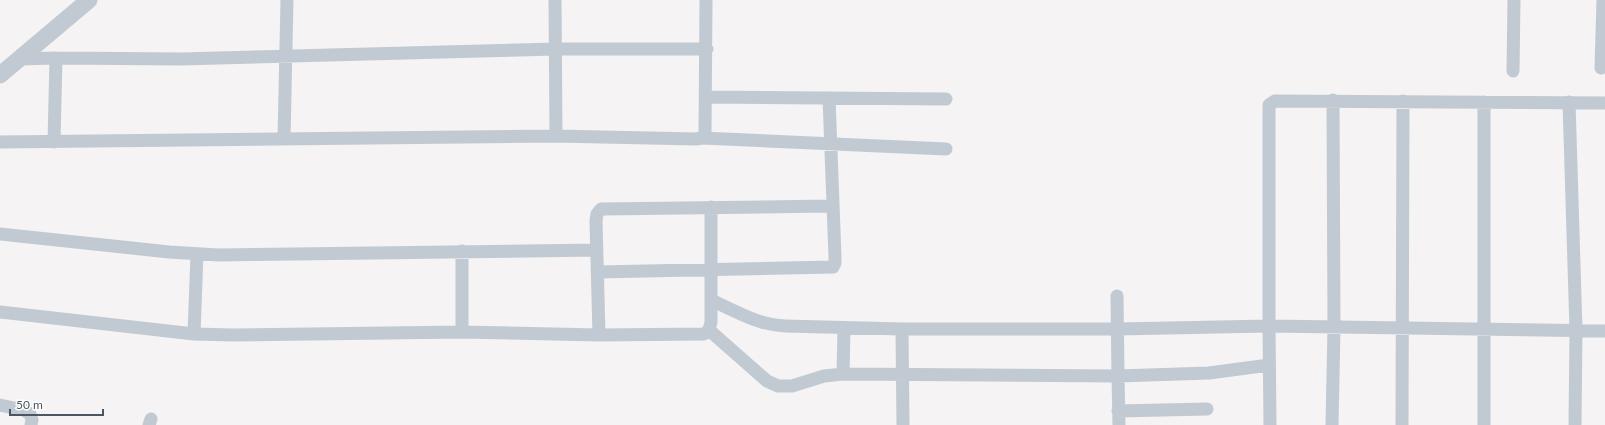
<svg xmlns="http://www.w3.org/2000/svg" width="1605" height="425" font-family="Lato,sans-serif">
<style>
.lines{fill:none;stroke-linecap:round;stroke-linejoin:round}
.minor{stroke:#c1cad2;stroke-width:13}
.tertiary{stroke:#c1cad2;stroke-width:17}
</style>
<rect width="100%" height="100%" fill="#f5f3f3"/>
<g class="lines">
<path class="minor" d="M555 0 556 136
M18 59 56 58 181 59 556 49H707
M1601 68 1603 0
M1513 71 1514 0
M706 97 946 99
M1569 102 1576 330 1575 425
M702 138 946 149
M284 139 287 0
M0 142 556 136 696 139 702 138 705 133 706 0
M54 142 56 58
M0 234 169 252 218 255 597 250
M462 251V332
M598 272 833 267 835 263V257L829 98
M711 300C735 311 758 325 785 326L902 329H1118L1269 326V105L1275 101 1605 103
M0 312 194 334 233 335 462 332 599 335 704 334 709 330 711 322V207
M902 329 903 425
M709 330 767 381 778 386H792L824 376 843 374 1118 376 1117 296
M194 334 197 254
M599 335 596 221 597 214 601 209 832 206
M843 374 844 328
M0 405 24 410 30 414 32 420 31 425
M1118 411 1207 409
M149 425 151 419
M1119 425 1118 376 1209 373 1269 365
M1270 425 1269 326 1605 331
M1332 425 1334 328 1333 100
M1402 425 1403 101
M1484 425V102"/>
<path class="tertiary" d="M0 75 89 0"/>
</g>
<path d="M10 409v6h93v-6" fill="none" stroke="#4a5661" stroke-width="2"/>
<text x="16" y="409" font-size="12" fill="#4a5661" stroke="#ffffff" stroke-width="3" paint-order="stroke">50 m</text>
</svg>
